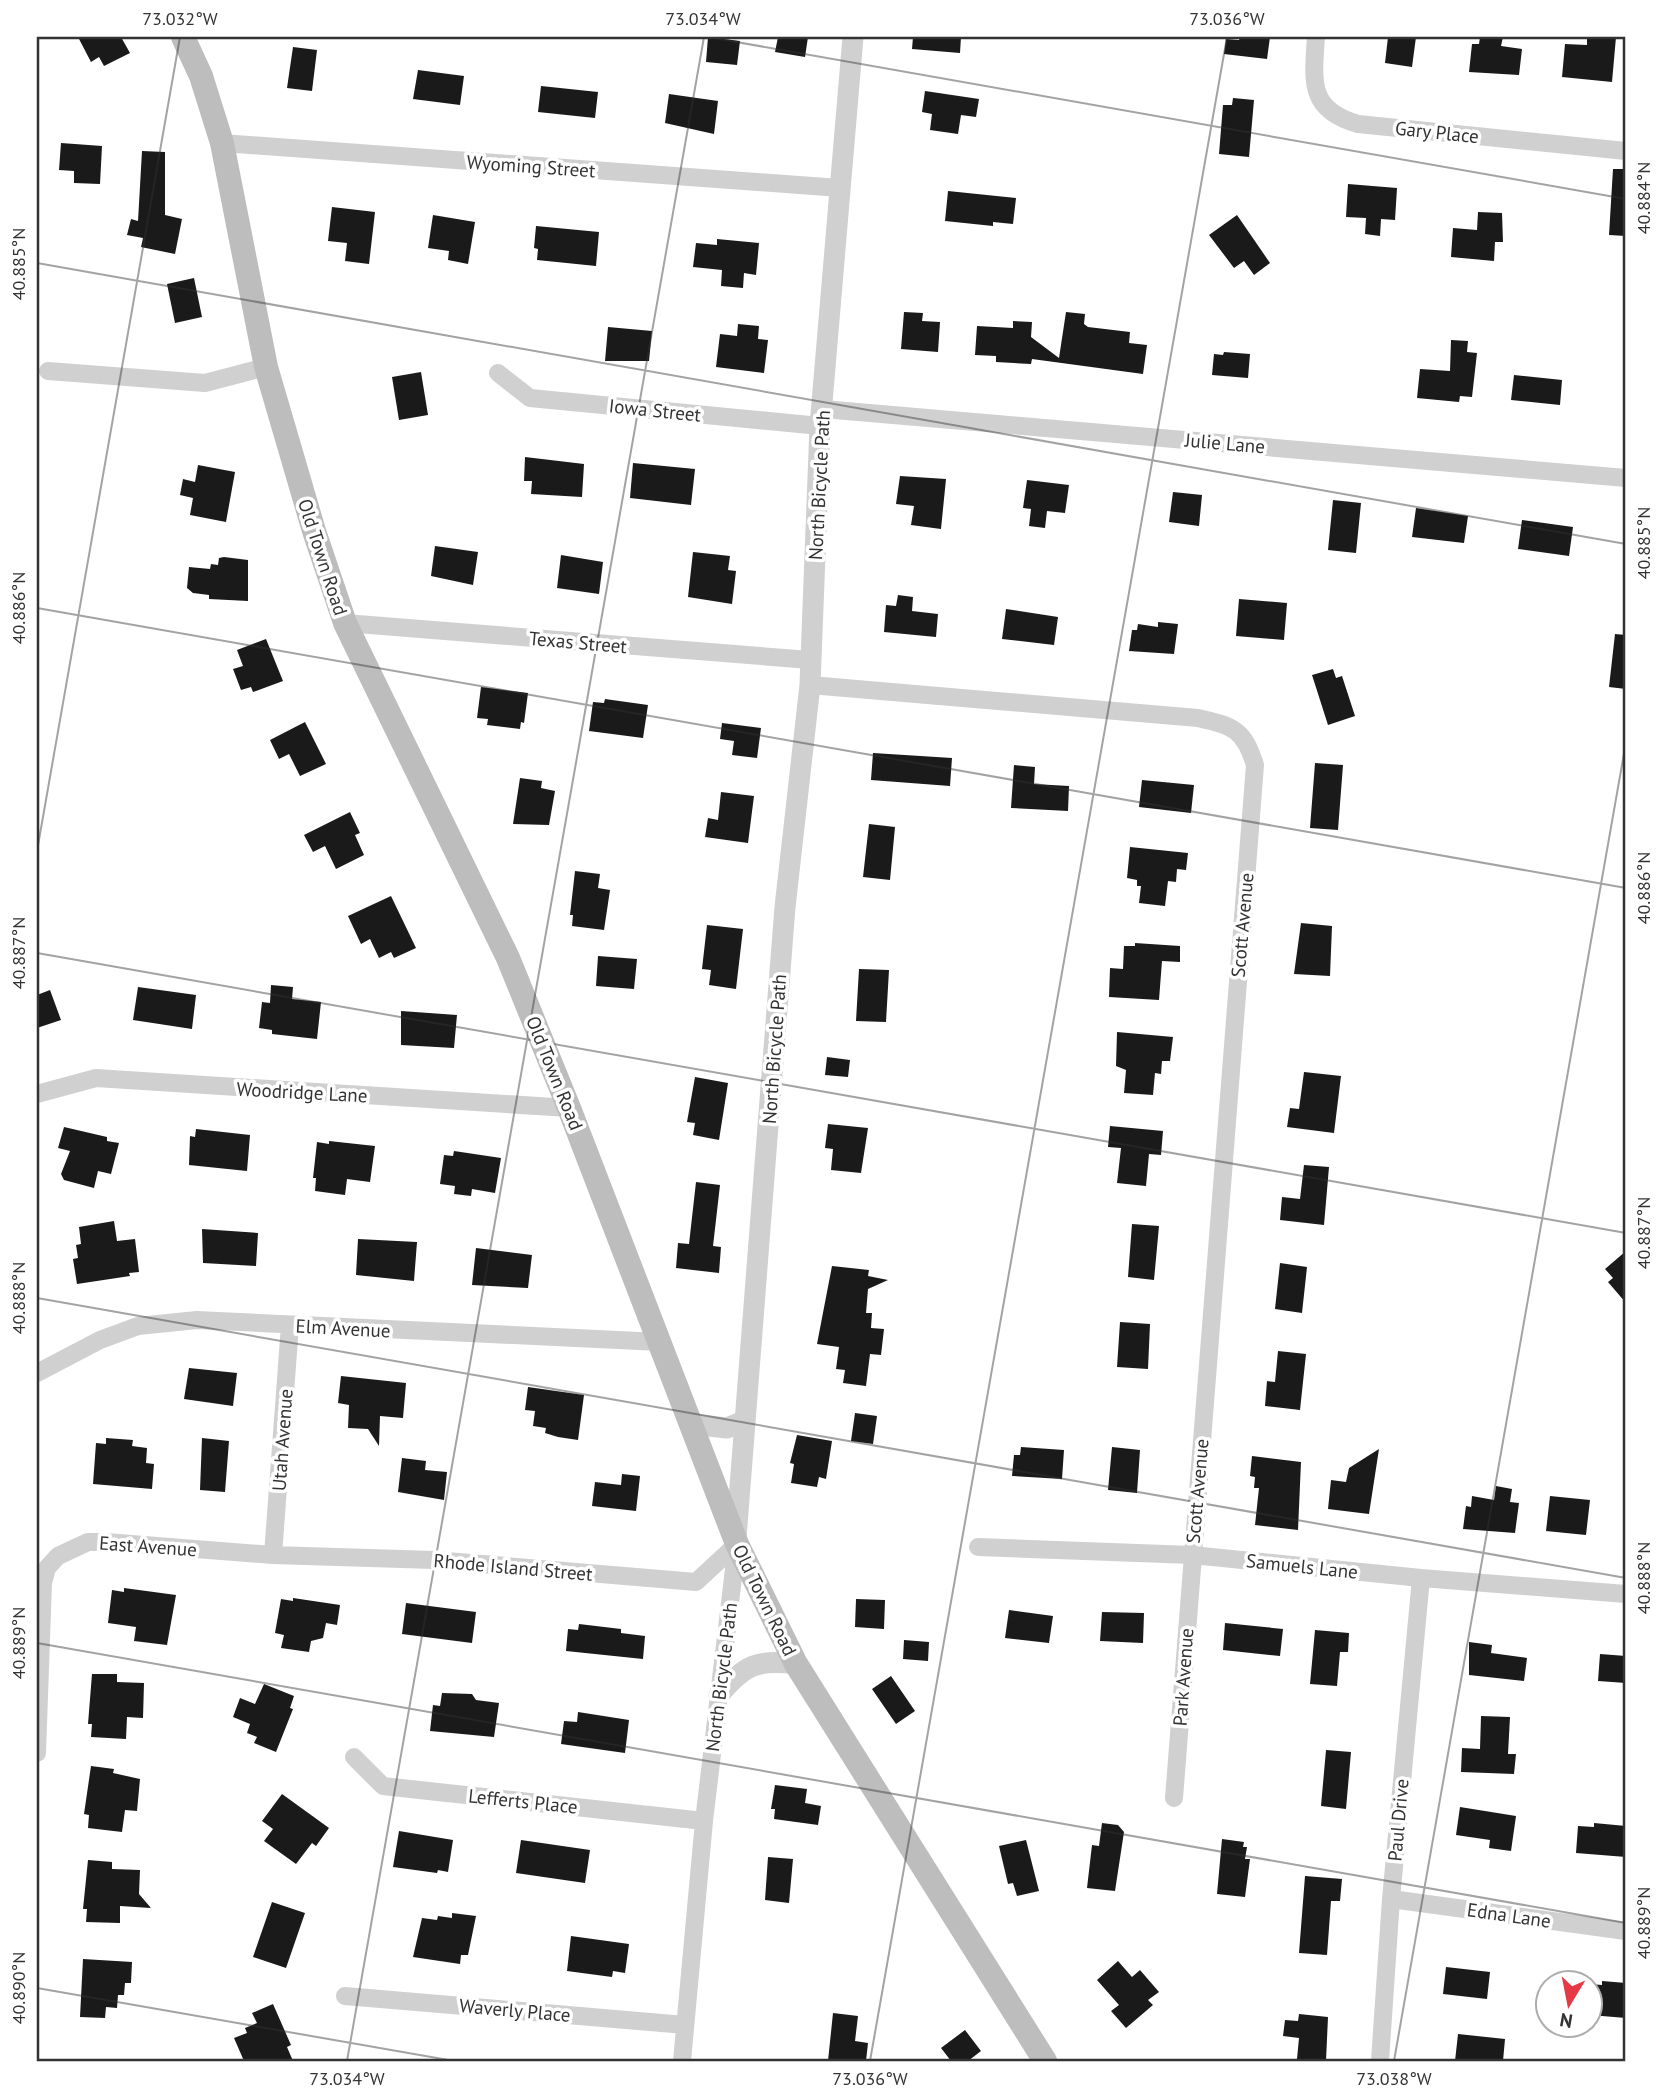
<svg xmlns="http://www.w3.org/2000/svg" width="1663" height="2098" font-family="'PT Sans',sans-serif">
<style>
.building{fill:#1a1a1a}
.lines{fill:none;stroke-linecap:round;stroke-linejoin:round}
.minor{stroke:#d0d0d0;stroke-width:18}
.tertiary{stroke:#d0d0d0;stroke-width:21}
.secondary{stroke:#bdbdbd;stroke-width:24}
.ticks{fill:none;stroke:#333;stroke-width:2;stroke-opacity:0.45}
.labels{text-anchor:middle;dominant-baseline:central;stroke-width:7;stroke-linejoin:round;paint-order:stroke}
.street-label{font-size:19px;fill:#333;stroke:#fff}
.neatline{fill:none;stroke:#333;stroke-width:2.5}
.ticks-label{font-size:18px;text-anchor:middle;fill:#333}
</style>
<rect width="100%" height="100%" fill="#fff"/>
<path class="building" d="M78 37H121L130 53 104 66 99 57 91 62Z
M708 37 740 41 737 65 706 62Z
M778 37H808L805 57 775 52Z
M913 37H961L960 53 912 49Z
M1240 37H1270L1267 59 1224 54 1226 39 1239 40Z
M1388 37H1416L1412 67 1385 63Z
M1480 37H1503L1501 46 1522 49 1519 75 1469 72 1472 44H1479Z
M1587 37H1616L1612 82 1562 77 1565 44 1587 45Z
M293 47 317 50 312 91 287 88Z
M418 70 464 76 460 105 413 99Z
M541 86 598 92 595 118 538 112Z
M925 91 979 99 976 117 961 115 958 134 930 130 932 114 922 112Z
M669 94 718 101 714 134 665 123Z
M1233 98 1254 100 1249 157 1219 154 1223 105H1232Z
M61 143 102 146 100 184 74 183V171L59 170Z
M142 151 165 152V215L182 219 175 254 141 247 143 238 127 235 131 219 138 221Z
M1613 169H1626V236L1609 235Z
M1348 184 1397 188 1395 220 1381 219 1380 236 1365 234 1366 218 1346 217Z
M948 191 1016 198 1013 224 993 222V226L945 221Z
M332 207 375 212 369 264 345 261 347 243 328 241Z
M1478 212 1502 213 1503 242H1495L1494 261 1451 257 1453 228 1477 230Z
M433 215 475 222 468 264 448 260 449 251 428 248Z
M1237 215 1270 263 1254 275 1244 261 1234 268 1209 235Z
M536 226 599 232 596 266 537 260 538 249 534 248Z
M717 239 759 243 756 275 744 273 743 288 721 286 722 270 693 267 696 243 717 245Z
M194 278 202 317 175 323 167 284Z
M904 312 923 313 922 321 940 322 938 352 901 349Z
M1066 312 1085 314 1084 324 1088 327 1130 332 1129 343 1147 345 1143 374 1032 359 1031 364 996 362V356L975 355 977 326 1013 328V321L1032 322 1031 337 1059 358Z
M738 324 759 326 758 339 768 340 764 373 716 367 720 334 737 336Z
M608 327 652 331 649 361H605Z
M1451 340 1468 341 1467 352 1477 353 1472 397 1460 396 1459 402 1417 398 1420 369 1450 371Z
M1224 352 1250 354 1248 378 1212 375 1214 354 1223 355Z
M421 372 428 415 399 420 392 377Z
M1514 375 1562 380 1560 405 1511 400Z
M525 457 584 464 582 497 531 494 532 481H524Z
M633 463 695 469 691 505 630 498Z
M198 465 235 472 226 522 190 515 193 498 180 495 183 479 195 482Z
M900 476 946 479 941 529 911 525 914 506 896 504Z
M1027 480 1069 485 1065 513 1047 511 1045 528 1029 526 1031 509 1023 508Z
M1173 492 1202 495 1199 526 1169 522Z
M1333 500 1361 503 1356 553 1328 550Z
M1416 508 1468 516 1464 543 1412 537Z
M1522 520 1573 527 1569 556 1518 549Z
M435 546 478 552 473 585 431 576Z
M693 552 730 556 728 570 736 571 732 604 688 597Z
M561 555 603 562 599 594 557 588Z
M224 557 248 560V601L209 599V595L193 593 187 588 189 567 210 569 211 564 218 565 219 558Z
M898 595 913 597 912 611 938 614 936 637 884 632 886 605 896 606Z
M1239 599 1287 603 1284 640 1236 636Z
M1006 609 1058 617 1054 645 1002 639Z
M1158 622 1178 624 1174 654 1129 651 1132 630H1137L1138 624 1158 627Z
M1615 634 1626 635V689L1609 687Z
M266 639 283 681 253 692 251 687 241 690 233 669 243 666 237 650Z
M1333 669 1336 678 1342 676 1355 716 1328 725 1312 675Z
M481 687 528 693 524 723 521 722 520 729 487 725 488 719 477 718Z
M605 699 648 705 643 738 589 731 593 702 604 703Z
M305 722 326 764 300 776 289 754 279 759 270 740Z
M722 723 761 728 757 758 732 755 734 741 720 739Z
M873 753 952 758 950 786 871 780Z
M1315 763 1343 765 1338 830 1310 828Z
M1014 765 1035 767 1034 784 1069 786 1068 811 1011 808Z
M520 778 542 781 541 788 555 791 549 825 513 824Z
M1142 780 1194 785 1191 813 1139 807Z
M721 792 754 796 748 843 705 837 708 818 718 820Z
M350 812 360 833 355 835 364 855 336 869 325 846 313 852 304 835Z
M869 824 895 827 890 880 863 877Z
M1130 847 1188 853 1186 870 1177 869 1176 882 1168 881 1165 906 1139 903 1141 886H1137V880L1127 878Z
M575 871 600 874 598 888 610 890 604 930 572 926 573 915H570Z
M391 896 416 948 394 958 391 952 379 958 370 939 361 944 348 916Z
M1301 923 1332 926 1330 976 1294 974Z
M707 925 743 929 736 989 709 985 711 970 702 969Z
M1135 943 1180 946V962L1162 961 1159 1000 1109 997 1110 968 1123 969 1124 946H1135Z
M598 956 637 959 634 989 596 986Z
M859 969 889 970 886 1022 856 1021Z
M271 985 293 987 292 999 321 1002 317 1039 272 1034V1030L259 1028 262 1002 270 1003Z
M138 987 196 995 192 1029 133 1020Z
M50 990 61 1020 37 1028V995Z
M401 1011 457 1015 454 1048 401 1045Z
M1117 1032 1173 1037 1170 1061H1162L1161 1074 1155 1073 1153 1095 1124 1093 1126 1070 1116 1066Z
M827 1057 850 1060 848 1077 825 1075Z
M1304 1072 1341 1076 1334 1133 1287 1127 1290 1108 1299 1109Z
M695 1077 728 1083 719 1140 693 1135 695 1123 687 1122Z
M828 1124 868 1128 861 1173 831 1170 833 1149 825 1148Z
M1110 1126 1163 1131 1161 1155 1149 1154 1146 1186 1117 1183 1121 1148 1108 1147Z
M64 1127 107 1137V1141L119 1143 111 1174 98 1171 94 1188 64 1180 61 1174 70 1151 58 1148Z
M196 1129 250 1135 247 1171 189 1165 190 1136 195 1137Z
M329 1141 375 1146 370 1182 347 1179 345 1195 315 1191 316 1178H313L317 1142 329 1144Z
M454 1151 501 1158 495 1193 472 1189 471 1196 454 1194 455 1186 440 1184 444 1155 453 1156Z
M1304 1165 1329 1167 1324 1225 1280 1220 1282 1197 1300 1199Z
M696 1182 720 1185 713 1246 721 1247 719 1273 676 1268 678 1243 689 1244Z
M114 1221 117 1241 135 1239 139 1272 129 1273 130 1276 77 1284 73 1259 78 1258 76 1245 81 1244 79 1227Z
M1132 1224 1159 1226 1154 1280 1128 1277Z
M202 1229 258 1233 256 1266 203 1263Z
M358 1239 417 1242 414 1281 356 1275Z
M476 1248 532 1255 528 1288 472 1285Z
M1626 1251V1303L1608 1282 1613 1278 1605 1269Z
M1280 1263 1307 1267 1302 1313 1275 1309Z
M832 1266 869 1270 868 1276 888 1280 868 1289 866 1313H872L871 1328 884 1329 881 1355 870 1354 866 1386 843 1383 845 1370 836 1369 839 1347 817 1344Z
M1120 1322 1150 1324 1148 1369 1117 1367Z
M1278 1351 1306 1354 1300 1410 1265 1406 1267 1381 1275 1382Z
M189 1368 237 1373 233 1406 184 1399Z
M341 1376 406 1383 403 1418 380 1416 379 1446 368 1429 348 1428 349 1405 338 1403Z
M528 1387 584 1395 578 1440 558 1437 545 1433 546 1428 533 1426 535 1411 525 1410Z
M855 1413 877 1416 873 1444 851 1441Z
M797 1435 832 1441 826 1479 819 1477 817 1487 791 1483 794 1464 790 1463Z
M106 1438 133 1440 132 1446 147 1448 146 1463 154 1464 152 1489 93 1484 96 1443 106 1444Z
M202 1438 229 1441 225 1492 200 1490Z
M1021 1447 1064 1450 1062 1479 1012 1476 1014 1455H1020Z
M1112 1447 1140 1450 1137 1493 1108 1490Z
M1379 1449 1369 1514 1328 1509 1331 1480 1346 1482 1349 1468Z
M1252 1456 1301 1462 1298 1530 1255 1525 1259 1488H1254L1255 1477 1250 1476Z
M402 1458 426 1461 425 1470 447 1472 444 1500 398 1492Z
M622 1474 640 1476 636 1511 592 1506 595 1482 621 1485Z
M1496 1486 1512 1489 1510 1502 1519 1503 1515 1533 1463 1529 1466 1506 1471 1507 1472 1496 1494 1500Z
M1550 1496 1590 1500 1586 1535 1546 1531Z
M124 1588 176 1595 167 1645 134 1641 136 1627 108 1623 112 1590 124 1592Z
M293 1598 340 1605 337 1625 326 1623 323 1638 311 1641 309 1652 281 1648 284 1635 275 1633 281 1599 293 1601Z
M856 1599 885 1600 884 1629 855 1627Z
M406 1603 476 1612 472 1643 402 1634Z
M1009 1610 1053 1616 1049 1643 1005 1638Z
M1102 1612 1144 1613 1143 1643 1100 1641Z
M1225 1623 1283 1629 1280 1656 1223 1650Z
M579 1624 621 1629V1633L645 1636 643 1659 566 1651 568 1629 578 1630Z
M1315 1630 1349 1633 1348 1652H1340L1337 1686 1310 1684Z
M904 1640 929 1642 928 1661 903 1659Z
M1469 1642 1492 1645 1491 1653 1527 1658 1524 1681 1469 1675Z
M1600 1654 1626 1656V1683L1598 1681Z
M92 1674H117V1682L144 1683 143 1718 127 1717 126 1739 91 1737 92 1724H88Z
M891 1676 915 1711 896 1724 872 1689Z
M264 1684 294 1696 290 1708 293 1709 276 1752 254 1743 257 1737 247 1733 250 1724 233 1717 240 1698 255 1704Z
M442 1693 472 1694 476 1700 499 1703 494 1737 430 1731 433 1705 440 1706Z
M578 1712 629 1720 625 1753 561 1744 564 1721 577 1722Z
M1481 1716 1510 1717 1508 1754H1516L1514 1774 1461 1772 1462 1748 1480 1749Z
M1326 1750 1351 1752 1346 1809 1321 1806Z
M91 1766 114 1769 113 1773 140 1779 137 1811 125 1810 122 1832 88 1828 89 1815 84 1814Z
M775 1785 807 1789 805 1803 821 1806 818 1825 774 1819 775 1809H771Z
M282 1794 329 1828 316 1846 312 1843 296 1864 264 1841 273 1829 262 1821Z
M1460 1807 1516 1816 1511 1851 1489 1848 1490 1840 1456 1835Z
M1102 1823 1118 1825 1124 1832 1115 1891 1087 1888 1092 1845 1099 1846Z
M1594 1823 1626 1826V1857L1576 1853 1578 1826 1594 1827Z
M399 1831 453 1840 448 1872 438 1870 437 1873 393 1867Z
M1222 1839 1244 1842 1243 1847H1247L1245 1859H1250L1245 1897 1217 1894Z
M521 1840 590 1850 585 1883 516 1873Z
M1026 1840 1039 1891 1017 1896 1013 1883 1008 1884 999 1846Z
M768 1857 793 1859 789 1903 765 1900Z
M88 1860 112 1862V1869L140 1870 139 1894 151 1908 120 1906V1923L86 1922 87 1909H83Z
M1305 1876 1342 1879 1340 1901H1331L1327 1955 1299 1953Z
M272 1902 305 1913 286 1968 253 1957Z
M452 1913 476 1916 468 1955H461L460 1964 413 1957 422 1918 437 1920 438 1916 452 1918Z
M571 1936 629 1944 625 1973 613 1971 612 1977 567 1971Z
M83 1959 132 1962 131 1983H125L124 1995H118L117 2008 106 2007 105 2018 80 2017Z
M1118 1961 1132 1977 1140 1970 1159 1992 1148 2000 1153 2005 1126 2028 1111 2011 1119 2005 1097 1980Z
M1446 1967 1490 1972 1487 1999 1443 1994Z
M1602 1981 1626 1983V2018L1590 2015V1984L1602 1985Z
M273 2004 291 2045 287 2047 293 2061H244L234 2038 247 2033 245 2028 257 2023 252 2013Z
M833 2013 858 2016 855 2041 868 2043 866 2061H828Z
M1299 2014 1328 2017 1326 2061 1297 2059 1299 2038 1283 2036 1285 2020 1298 2021Z
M965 2030 981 2051 968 2061H951L941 2048Z
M1458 2034 1505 2039 1503 2061H1455Z"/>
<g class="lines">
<path class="minor" d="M1316 37C1313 81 1308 110 1358 124L1626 151
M222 143 840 188
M48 371 205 383 266 367
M498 373 530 398 820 426
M823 409 1626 478
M345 623 810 660
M810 685 1198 718C1233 726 1244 729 1255 765L1174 1798
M37 1094 96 1078 569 1108
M37 1373 100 1340 138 1326 197 1320 660 1342
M978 1547 1192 1555 1421 1578 1626 1594
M273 1555 290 1325
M37 1753 43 1583 47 1568 58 1556 88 1542H106L273 1555 434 1560 696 1582 737 1544
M354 1757 383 1786 704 1821
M1391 1899 1626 1931
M345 1996 685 2025
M682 2061 704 1821 737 1544
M1380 2061 1391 1899 1421 1578"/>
<path class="tertiary" d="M691 1424 727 1428 744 1421
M736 1538 785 907 810 685 820 426 853 37
M719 1695C744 1665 757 1659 796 1664"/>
<path class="secondary" d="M183 37 201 76 222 143 266 367 314 531 345 623 508 958 569 1108 737 1544 796 1664 1045 2061"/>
</g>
<path class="ticks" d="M708 37 1626 199M37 263 1626 544M37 608 1626 888M37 851 180 37M37 953 1626 1233M37 1298 1626 1578M37 1643 1626 1923M37 1988 454 2061M347 2061 704 37M870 2061 1227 37M1394 2061 1626 742"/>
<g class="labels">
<g class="street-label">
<text transform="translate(1437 132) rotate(6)">Gary Place</text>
<text transform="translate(531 166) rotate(4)">Wyoming Street</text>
<text transform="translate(655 410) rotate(6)">Iowa Street</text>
<text transform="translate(1225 443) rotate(5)">Julie Lane</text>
<text transform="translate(819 485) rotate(-87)">North Bicycle Path</text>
<text transform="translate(323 557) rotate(72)">Old Town Road</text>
<text transform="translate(578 642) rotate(5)">Texas Street</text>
<text transform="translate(1242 925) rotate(-85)">Scott Avenue</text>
<text transform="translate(774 1049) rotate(-86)">North Bicycle Path</text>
<text transform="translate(555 1073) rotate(68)">Old Town Road</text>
<text transform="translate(302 1092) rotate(3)">Woodridge Lane</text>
<text transform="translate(343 1328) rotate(3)">Elm Avenue</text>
<text transform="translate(282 1440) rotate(-86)">Utah Avenue</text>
<text transform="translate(1197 1491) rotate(-85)">Scott Avenue</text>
<text transform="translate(148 1546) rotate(4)">East Avenue</text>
<text transform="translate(1302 1566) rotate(6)">Samuels Lane</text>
<text transform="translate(513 1567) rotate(5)">Rhode Island Street</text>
<text transform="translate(765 1600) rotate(64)">Old Town Road</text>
<text transform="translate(721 1677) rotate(-83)">North Bicycle Path</text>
<text transform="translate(1183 1677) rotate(-86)">Park Avenue</text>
<text transform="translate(523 1801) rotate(6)">Lefferts Place</text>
<text transform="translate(1398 1820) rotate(-85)">Paul Drive</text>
<text transform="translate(1509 1915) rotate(8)">Edna Lane</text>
<text transform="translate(515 2010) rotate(5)">Waverly Place</text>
</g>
</g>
<rect width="1663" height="2098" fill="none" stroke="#ffffff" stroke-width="77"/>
<g transform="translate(1569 2004) rotate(190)"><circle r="33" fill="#ffffff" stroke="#adadad" stroke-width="2"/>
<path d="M0-5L12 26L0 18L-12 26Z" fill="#e63946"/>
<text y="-10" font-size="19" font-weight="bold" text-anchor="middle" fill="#333333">N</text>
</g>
<rect x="38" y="38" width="1586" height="2022" class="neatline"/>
<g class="ticks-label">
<text x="180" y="25">73.032°W</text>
<text x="703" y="25">73.034°W</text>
<text x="1227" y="25">73.036°W</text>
<text transform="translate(1644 198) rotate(-90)" y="6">40.884°N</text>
<text transform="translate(19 264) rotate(-90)" y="6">40.885°N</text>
<text transform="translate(1644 543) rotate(-90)" y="6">40.885°N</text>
<text transform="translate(19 608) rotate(-90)" y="6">40.886°N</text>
<text transform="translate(1644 888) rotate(-90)" y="6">40.886°N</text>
<text transform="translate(19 953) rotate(-90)" y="6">40.887°N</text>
<text transform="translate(1644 1233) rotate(-90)" y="6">40.887°N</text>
<text transform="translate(19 1298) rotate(-90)" y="6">40.888°N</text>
<text transform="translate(1644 1578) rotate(-90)" y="6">40.888°N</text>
<text transform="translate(19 1643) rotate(-90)" y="6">40.889°N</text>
<text transform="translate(1644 1923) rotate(-90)" y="6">40.889°N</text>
<text transform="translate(19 1988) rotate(-90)" y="6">40.890°N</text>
<text x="347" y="2085">73.034°W</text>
<text x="870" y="2085">73.036°W</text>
<text x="1394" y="2085">73.038°W</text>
</g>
</svg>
